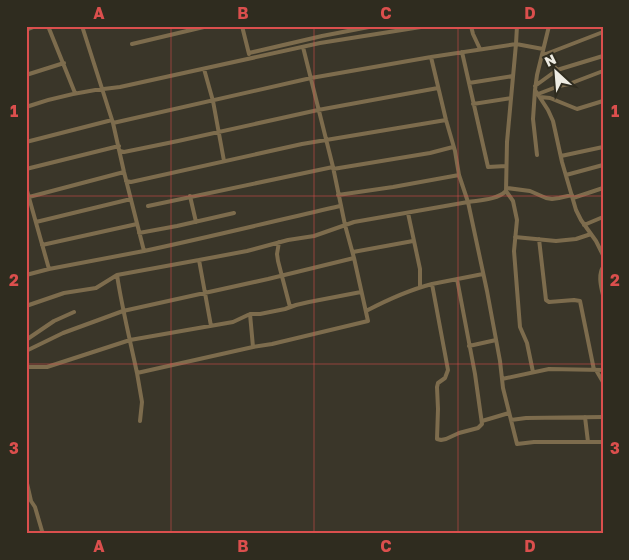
<svg xmlns="http://www.w3.org/2000/svg" width="629" height="560" font-family="'Golos Text',sans-serif">
<style>
.lines{fill:none;stroke-linecap:round;stroke-linejoin:round}
.minor{stroke:#7d6c4d;stroke-width:4}
.grid{fill:none;stroke:#db4f4d;stroke-width:1;stroke-opacity:0.55}
.neatline{fill:none;stroke:#db4f4d;stroke-width:2}
.grid-label{font-size:16px;text-anchor:middle;font-weight:bold;fill:#db4f4d}
</style>
<rect width="100%" height="100%" fill="#3a3629"/>
<g class="lines">
<path class="minor" d="M48 26 75 93
M242 26 249 54
M471 26 473 34 480 49
M549 26 537 75 535 90 548 110 553 121 562 162 576 210 581 220 596 241 603 255
M26 30 36 26
M132 44 208 26
M462 52 488 167 506 166
M249 53 322 36 374 26
M545 54 557 70
M546 54 603 32
M431 57 446 120 455 151 459 175 468 202C480 200 497 200 506 191L507 142 516 44 517 26
M204 69 213 101 224 161
M26 75 64 63
M469 83 513 76
M535 86 557 70 603 56
M535 90 533 119 537 155
M538 94 559 86 569 84 603 71
M540 97 550 98 577 109 603 101
M473 104 511 98
M26 107C57 96 88 90 120 87L320 43 427 26
M113 123 311 78 431 57 516 44 543 49
M26 142 112 120
M120 151 124 152 178 141 318 110 438 88
M561 156 603 147
M26 169 119 146
M333 169 430 153 453 147
M566 175 603 165
M126 181 131 182 302 144 446 120
M26 187 49 269
M507 188 530 191 546 198 552 199 559 198 572 195
M506 191 513 201 517 220 514 251 520 327 527 343 533 372
M338 195 393 187 459 175
M190 196 196 222
M29 197 124 172
M573 198 603 188
M148 206 333 167
M408 213 420 269V287
M36 222 131 199
M584 225 603 217
M139 233 177 226 234 213
M515 237 556 241 576 239 591 234
M539 239 546 300 549 302 574 300 580 301 594 370
M279 242 277 254 278 261 290 307
M42 245 137 224
M144 251C209 237 275 221 340 206
M353 252 413 241
M199 260 247 251 288 240 314 236 354 222 468 202 487 291 500 361 503 388 517 444 534 442H588
M603 267C598 275 601 287 603 295
M26 275 49 269 144 251 124 172 113 123 82 26
M457 279 475 374 482 424 478 428 459 433 446 439 441 440 437 439 438 409 437 387 438 383 445 378 448 370 432 284 483 274
M26 306 64 293 96 288 117 275 199 260 211 326
M366 311C387 300 409 290 432 284
M250 314H260L285 309 296 305 309 302 361 292
M26 340 54 321 74 312
M469 346 496 340
M253 347 272 344 368 321 354 258 345 225 333 167 303 47
M26 351 63 333 123 311 268 279 354 258
M26 367H47L130 340 233 322 250 314 253 347 137 373C130 340 122 308 117 275
M596 370 603 382
M137 373 142 402 140 421
M502 379 549 369 603 370
M585 417 588 442H603
M511 420 526 418 603 417
M482 421 509 413
M26 479 31 501 35 507 42 531 44 534"/>
</g>
<path class="grid" d="M171 26V534M314 26V534M458 26V534M26 196H603M26 364H603"/>
<rect width="629" height="560" fill="none" stroke="#2f2c1f" stroke-width="55"/>
<g transform="translate(556 72) rotate(334)" stroke="#2f2c1f" stroke-width="4" paint-order="stroke">
<path d="M0-4L9 19L0 12L-9 19Z" fill="#eeece3"/>
<text y="-8" font-size="14" font-weight="bold" text-anchor="middle" fill="#eeece3">N</text>
</g>
<rect x="28" y="28" width="574" height="504" class="neatline"/>
<g class="grid-label">
<text x="99" y="19">A</text>
<text x="243" y="19">B</text>
<text x="386" y="19">C</text>
<text x="530" y="19">D</text>
<text x="14" y="117">1</text>
<text x="615" y="117">1</text>
<text x="14" y="286">2</text>
<text x="615" y="286">2</text>
<text x="14" y="454">3</text>
<text x="615" y="454">3</text>
<text x="99" y="552">A</text>
<text x="243" y="552">B</text>
<text x="386" y="552">C</text>
<text x="530" y="552">D</text>
</g>
</svg>
